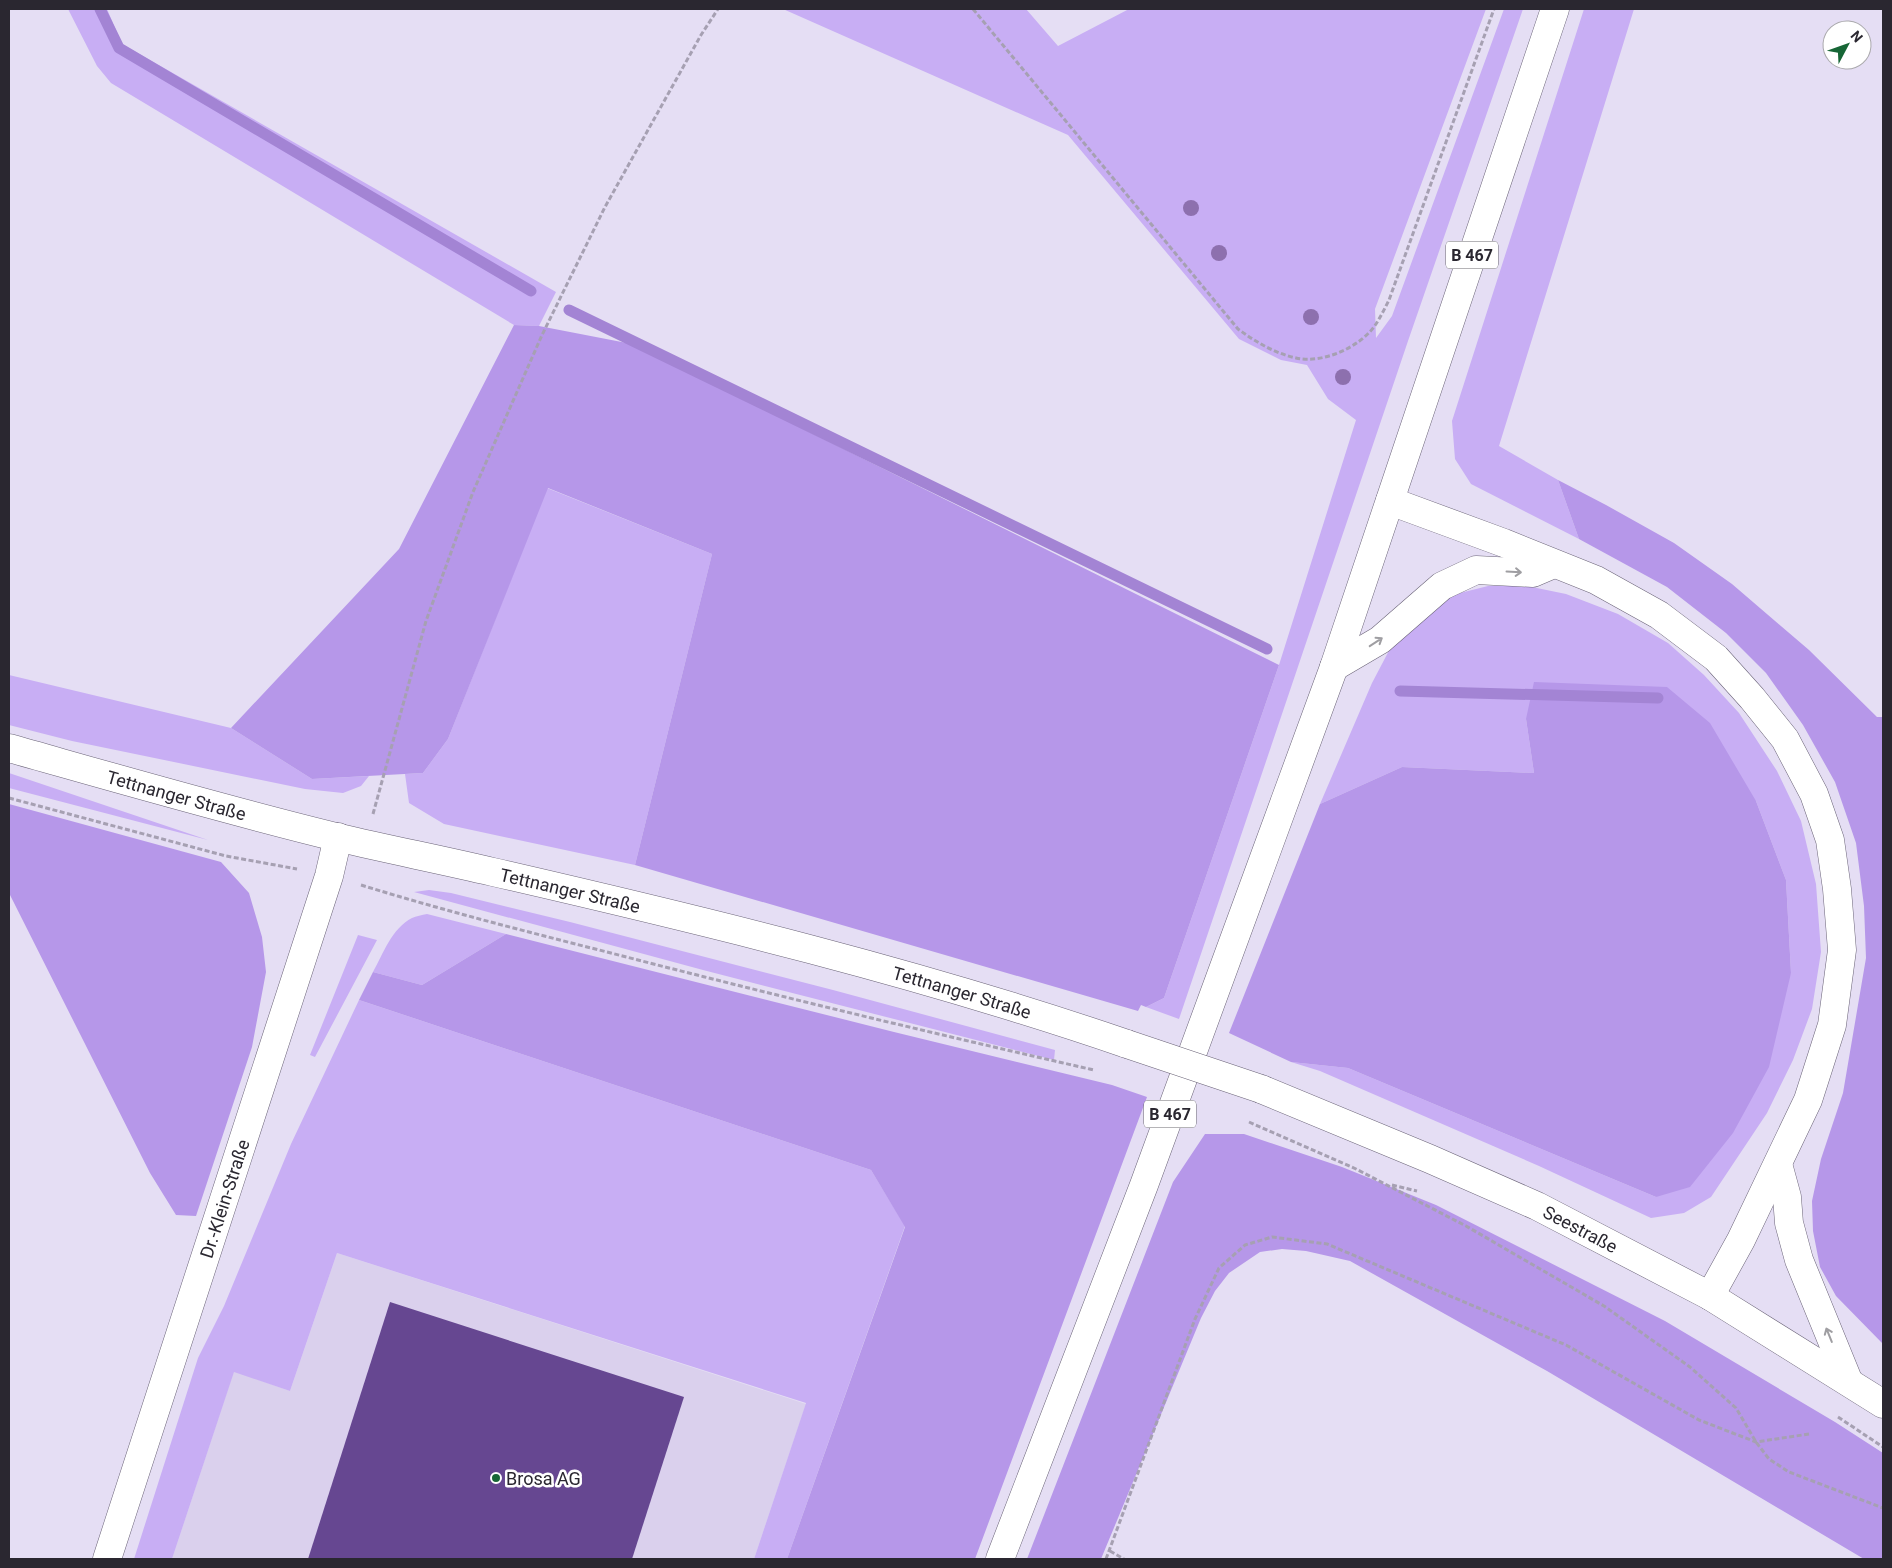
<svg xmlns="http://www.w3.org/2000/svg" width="1892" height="1568" font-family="Roboto,sans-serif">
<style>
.built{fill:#dad0ed}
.green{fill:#c8aef4}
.forest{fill:#b697e9}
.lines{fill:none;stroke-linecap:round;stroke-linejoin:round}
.stream{stroke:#a384d4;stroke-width:11}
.building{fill:#664791}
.minor-casing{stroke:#6b6478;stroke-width:29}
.major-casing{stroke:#6b6478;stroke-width:29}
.path{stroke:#a6a0b2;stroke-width:3;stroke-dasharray:5 2.5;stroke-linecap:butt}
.minor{stroke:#fff;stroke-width:28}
.major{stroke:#fff;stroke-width:28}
.major-bridge-casing{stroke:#6b6478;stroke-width:29;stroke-linecap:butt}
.major-bridge{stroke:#fff;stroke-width:28}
.tree{fill:#8d70ae}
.oneway{stroke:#9f9ea2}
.poi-dot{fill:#176636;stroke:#fff;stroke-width:2}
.labels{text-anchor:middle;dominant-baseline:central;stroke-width:5;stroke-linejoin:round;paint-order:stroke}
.shield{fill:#fff;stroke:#6a686e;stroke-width:1}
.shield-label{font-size:16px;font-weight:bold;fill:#2a2730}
.street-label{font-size:18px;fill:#2a2730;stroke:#fff}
.poi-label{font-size:18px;fill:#2a2730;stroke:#fff;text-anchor:start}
</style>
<rect width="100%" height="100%" fill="#e5def4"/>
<path class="built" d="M337 1253 806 1404 754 1559H172L234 1371 290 1391Z"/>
<path class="green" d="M68 9H107L122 44 556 292 539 326 514 325 111 83 97 66Z
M783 9H1026L1058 46 1129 9H1486L1375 309 1376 338 1392 316 1504 9H1523L1408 341 1179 1019 1146 1007 1164 998 1279 665 1356 420 1328 399 1307 365 1281 360 1239 339 1068 135Z
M1584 9H1634L1499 446 1558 480 1579 539 1471 484 1455 459 1452 421Z
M547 488 712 554 635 865 444 824 409 803 405 774 423 773 448 739Z
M1488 586H1527L1566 594 1618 614 1668 643 1704 675 1739 713 1777 771 1801 821 1816 884 1821 952 1812 1009 1793 1060 1767 1113 1711 1197 1684 1213 1651 1218 1539 1166 1320 1071 1291 1062 1348 1068 1656 1197 1791 973 1786 880 1756 801 1526 719 1534 773 1402 767 1320 804 1372 683 1393 643 1452 595Z
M9 675 231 728 312 779 369 776 361 786 343 793 305 789 72 741 9 725Z
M9 773 208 840 9 788Z
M429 890 451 893 570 922 833 990 1055 1050 1054 1060 703 970 414 892Z
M427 914 506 934 422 985 373 972C383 954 392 928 412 918 416 916 422 915 427 914Z
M358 935 377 940 315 1057 310 1055Z
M359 1000 871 1170 905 1226 787 1559H754L806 1403 337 1253 290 1391 234 1372 172 1559H134L198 1358 224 1306 291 1144Z"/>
<path class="forest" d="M514 325 539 326 632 344 1279 665 1164 998 1146 1007 1141 1005 1138 1011 635 865 712 554 548 488 448 739 423 773 312 779 231 728 399 549Z
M1558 480 1606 505 1674 543 1732 584 1809 650 1877 717H1883V1344L1836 1296 1820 1267 1813 1231 1812 1201 1821 1159 1843 1093 1866 958 1864 906 1856 843 1835 782 1803 725 1766 673 1726 633 1667 587 1579 539Z
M1534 682 1667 687 1710 723 1756 801 1786 880 1791 973 1769 1067 1733 1133 1690 1187 1656 1197 1348 1068 1291 1062 1229 1033 1320 804 1402 767 1534 773 1526 719Z
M9 804 221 862 249 893 262 937 266 972 252 1047 196 1216 176 1215 150 1173 9 893Z
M506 934 894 1032 1112 1085 1147 1097 975 1559H787L905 1227 871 1170 359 1000 373 972 422 985Z
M1205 1134H1244L1342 1167 1436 1205 1665 1321 1835 1422 1883 1453V1559H1864L1547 1371 1350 1261 1306 1251 1282 1249 1260 1252 1229 1273 1215 1291 1201 1318 1101 1559H1027L1173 1182Z"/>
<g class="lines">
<path class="stream" d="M100 9 119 48 531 291
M569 310 1267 649
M1400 691 1658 698"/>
</g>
<path class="building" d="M390 1302 684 1397 632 1559H308Z"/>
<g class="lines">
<g class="minor-casing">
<g id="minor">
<path id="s1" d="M107 1559 329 876 338 837"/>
</g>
</g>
<g class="major-casing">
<g id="major">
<path d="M1390 501 1504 543 1596 580 1659 615 1716 658 1752 698 1785 739 1814 794 1830 840 1837 889 1842 950 1832 1025 1808 1100 1741 1240 1710 1296"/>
<path d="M1334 667 1380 640 1442 586 1476 570 1533 573 1554 564"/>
<path id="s2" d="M9 748C119 779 229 811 340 838 391 850 442 860 493 872 706 921 920 973 1127 1044"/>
<path id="s3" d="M1261 1089 1430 1159 1537 1206 1710 1296 1883 1404"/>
<path d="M1778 1164 1787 1197 1789 1223 1799 1260 1848 1380"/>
<path d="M1000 1559 1144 1185 1334 667 1555 9"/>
</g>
</g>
<path class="path" d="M973 9 1238 329C1256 342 1274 353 1296 358 1323 364 1361 347 1376 324 1381 316 1385 308 1389 300L1494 9
M9 798 226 856 297 869
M373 814 426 621 473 492 542 335 605 207 701 35 718 9
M361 885C442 910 524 931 607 952 769 994 931 1033 1094 1070
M1249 1122 1356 1169 1466 1226 1604 1306 1690 1367 1736 1408 1756 1442 1769 1459 1789 1472 1883 1508
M1392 1185 1417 1191
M1838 1417 1883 1447
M1110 1551 1124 1559
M1106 1559 1195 1319 1219 1268 1245 1245 1272 1237 1327 1244 1566 1345 1699 1420 1756 1442 1809 1434"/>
<use href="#minor" class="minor"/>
<use href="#major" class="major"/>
<g class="major-bridge-casing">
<path id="major-bridge" d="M1127 1044 1261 1089"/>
</g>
<use href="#major-bridge" class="major-bridge"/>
</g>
<g class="tree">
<circle cx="1191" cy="208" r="8"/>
<circle cx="1219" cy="253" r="8"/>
<circle cx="1311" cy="317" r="8"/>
<circle cx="1343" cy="377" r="8"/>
</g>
<defs><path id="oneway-shaft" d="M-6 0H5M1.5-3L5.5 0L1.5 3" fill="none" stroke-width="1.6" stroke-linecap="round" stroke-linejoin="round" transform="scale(1.25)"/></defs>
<g class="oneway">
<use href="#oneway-shaft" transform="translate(1514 572) rotate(3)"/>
<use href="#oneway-shaft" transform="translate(1376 642) rotate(-33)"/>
<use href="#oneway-shaft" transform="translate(1829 1335) rotate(-112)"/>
</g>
<circle class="poi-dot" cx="496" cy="1478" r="5"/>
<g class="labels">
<g class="shield">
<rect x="1446" y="241.5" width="52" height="27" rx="4"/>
<rect x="1144" y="1100.5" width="52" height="27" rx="4"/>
</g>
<g class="shield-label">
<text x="1472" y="255">B 467</text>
<text x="1170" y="1114">B 467</text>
</g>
<g class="street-label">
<text stroke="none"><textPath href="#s2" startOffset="174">Tettnanger Straße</textPath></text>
<text stroke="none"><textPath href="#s2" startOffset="579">Tettnanger Straße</textPath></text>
<text stroke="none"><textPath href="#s2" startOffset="984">Tettnanger Straße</textPath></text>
<text stroke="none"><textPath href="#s1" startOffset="379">Dr.-Klein-Straße</textPath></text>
<text stroke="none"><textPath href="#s3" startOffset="349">Seestraße</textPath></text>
</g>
<g class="poi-label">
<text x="506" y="1478">Brosa AG</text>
</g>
</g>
<rect width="1892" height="1568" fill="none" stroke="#2a2730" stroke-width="20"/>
<g transform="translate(1847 45) rotate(49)"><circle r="24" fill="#ffffff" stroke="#aaa9ac"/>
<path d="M0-4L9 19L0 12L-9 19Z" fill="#176636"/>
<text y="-8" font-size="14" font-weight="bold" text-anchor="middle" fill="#2a2730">N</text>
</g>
</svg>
